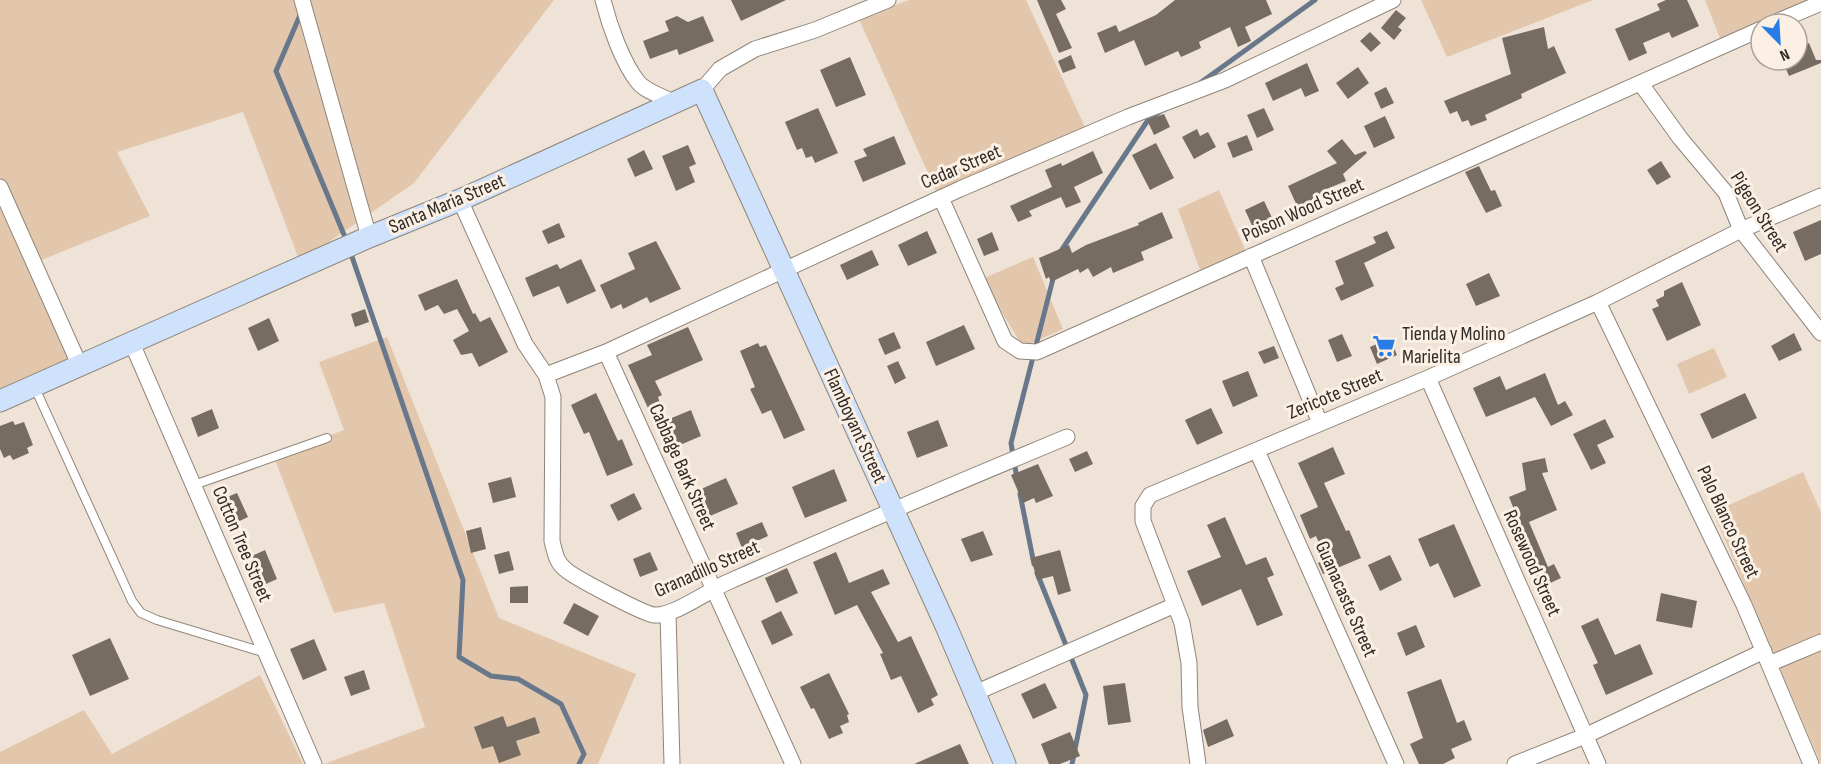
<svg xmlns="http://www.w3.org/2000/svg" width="1821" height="764" font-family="'Sofia Sans Condensed',sans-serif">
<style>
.green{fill:#e3c7ac}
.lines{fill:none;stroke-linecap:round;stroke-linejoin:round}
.stream{stroke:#69778b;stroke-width:5}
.building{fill:#766c62}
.lane-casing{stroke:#8f8479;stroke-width:10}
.street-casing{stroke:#8f8479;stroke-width:17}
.secondary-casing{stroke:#8f8479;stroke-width:23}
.lane{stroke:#fff;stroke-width:8}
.street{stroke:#fff;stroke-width:15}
.secondary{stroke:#cee2fc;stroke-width:21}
.labels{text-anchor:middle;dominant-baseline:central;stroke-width:6;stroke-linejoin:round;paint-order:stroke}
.street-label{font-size:20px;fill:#2f2b26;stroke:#fcf0e5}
.poi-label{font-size:20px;fill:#2f2b26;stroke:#fcf0e5;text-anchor:start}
</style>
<rect width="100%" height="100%" fill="#efe3d8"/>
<path class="green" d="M0 0H554L414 183 300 262 243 112 117 152 150 216 39 261 79 357 0 396Z
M909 0H1026L1086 129 936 191 859 19Z
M1421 0H1593L1447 57Z
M1705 0H1807L1721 41Z
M1219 190 1246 252 1201 273 1178 209Z
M1033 257 1063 329 1023 347 982 279Z
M387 337 499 618 636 674 598 764H324L425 727 384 603 334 613 274 457 344 430 319 362Z
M1714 348 1727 377 1689 394 1677 364Z
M1803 472 1821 512V764L1713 512Z
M260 675 303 764H0V752L84 710 112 754Z"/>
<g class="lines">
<path class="stream" d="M301 13 276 71 347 242
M1200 83 1315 0
M350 251 463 580 459 657 491 676 518 679 561 704 584 754 579 764
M1059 254 1148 120 1161 111
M1017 479 1011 443 1054 275
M1020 494 1034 564
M1037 573 1086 695 1072 764"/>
</g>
<path class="building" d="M731 0H786L741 21Z
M1037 0H1061L1066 9 1056 14 1072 48 1059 53Z
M1175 0H1266L1272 14 1245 27 1251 41 1238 47 1230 27 1199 42 1201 48 1181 57 1178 51 1145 66 1134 40 1105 53 1097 33 1116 25 1119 32 1156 15Z
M1666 0H1687L1699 26 1672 38 1669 32 1643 43 1647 53 1629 61 1615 29 1660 10 1657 4Z
M1396 10 1406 18 1398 27 1402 30 1394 40 1381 28Z
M677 16 688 22 703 16 714 41 679 55 677 49 650 59 643 41 669 31 665 21Z
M1544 27 1548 49 1554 46 1566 73 1521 94 1522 98 1485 115 1487 120 1471 126 1468 120 1462 122 1457 111 1450 114 1444 101 1511 74 1502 38Z
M1370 32 1381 43 1371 52 1360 41Z
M1809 43 1816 60H1821V63L1789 76 1782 60H1797V48Z
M1071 55 1076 68 1063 73 1058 61Z
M850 57 866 95 836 107 820 70Z
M1307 63 1319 91 1305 97 1301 88 1273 101 1265 83Z
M1358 67 1369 83 1348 99 1336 83Z
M1386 87 1394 103 1381 109 1374 93Z
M818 108 838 153 815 163 812 156 806 158 802 148 797 150 785 122Z
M1264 108 1274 130 1257 138 1247 115Z
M1164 114 1170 127 1154 135 1147 120Z
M1385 116 1395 138 1374 148 1364 126Z
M1197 129 1200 136 1208 132 1216 147 1194 159 1182 137Z
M1247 135 1253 150 1233 158 1227 143Z
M894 136 906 164 863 182 854 161 867 156 863 149Z
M1342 139 1355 155 1365 151 1367 153 1343 174 1346 181 1322 191 1324 196 1298 208 1288 186 1337 163 1327 151Z
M1156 143 1174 178 1150 190 1132 155Z
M688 145 696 164 689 167 695 182 676 191 662 156Z
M644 150 653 169 635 177 627 159Z
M1093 151 1103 173 1074 187 1081 202 1066 208 1061 197 1029 211 1032 216 1018 222 1010 206 1052 187 1045 170 1061 163 1062 166Z
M1661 161 1671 177 1657 185 1647 170Z
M1479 166 1491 191 1495 190 1502 206 1486 213 1465 172Z
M1264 201 1275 224 1255 232 1245 210Z
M1162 212 1173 238 1141 252 1144 260 1113 273 1111 267 1093 277 1088 268 1080 273 1078 269 1051 282 1049 277 1046 279 1039 258 1069 245 1072 253 1086 245 1139 225 1138 223Z
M1821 220V254L1805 261 1793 232Z
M559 223 565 237 548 244 542 231Z
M927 231 937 253 908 266 898 245Z
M1387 231 1395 248 1364 263 1374 286 1341 301 1335 288 1344 284 1335 261 1376 243 1373 237Z
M992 232 999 250 984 256 977 239Z
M656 241 681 289 650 303 647 297 623 309 621 304 611 309 600 285 635 269 628 253Z
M872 250 879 265 847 280 840 265Z
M581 259 596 291 567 304 559 286 533 297 525 278 557 264 560 269Z
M1489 273 1500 296 1476 306 1466 284Z
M457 279 473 314 475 313 480 322 490 317 508 352 479 367 472 353 461 355 453 340 469 331 457 309 444 314 438 305 425 311 418 295Z
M1682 282 1701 325 1667 341 1652 309 1659 306 1656 300 1664 296V291Z
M365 309 369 322 355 327 351 314Z
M269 318 279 341 258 351 248 328Z
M964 325 975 349 936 366 926 342Z
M688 327 703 360 655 381 662 395 658 397 660 403 648 408 628 365 652 355 647 345Z
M894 332 901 348 885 355 878 339Z
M1794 333 1802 350 1779 361 1771 346Z
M1342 334 1352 356 1337 362 1328 340Z
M1390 338 1397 355 1377 364 1370 347Z
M758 343 760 347 766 345 805 430 784 439 771 410 762 414 750 389 755 387 740 351Z
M1274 346 1279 358 1264 364 1258 352Z
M898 361 906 378 895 384 887 366Z
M1248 371 1258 396 1233 407 1222 381Z
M1545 373 1558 405 1565 401 1573 415 1551 426 1535 397 1486 417 1473 388 1500 376 1506 390Z
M596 393 618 441 622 439 633 465 607 476 589 432 584 434 571 405Z
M1745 393 1757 418 1712 439 1700 414Z
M1211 408 1223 433 1197 445 1185 420Z
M212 409 219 428 198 437 191 418Z
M691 410 701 436 673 448 662 422Z
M1605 419 1614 437 1597 445 1606 463 1591 470 1573 434Z
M938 420 948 446 917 458 907 432Z
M13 421 15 425 24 422 33 445 27 448 29 453 13 460 10 455 4 458 0 449V426Z
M1333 447 1345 474 1324 483 1346 531 1349 530 1361 558 1323 574 1318 563 1326 559 1316 536 1310 539 1300 515 1318 507 1298 463Z
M1087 451 1093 464 1075 472 1069 459Z
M1545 458 1548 472 1542 473 1557 510 1529 522 1548 567 1554 564 1561 578 1542 587 1528 558 1526 559 1508 515 1515 512 1509 497 1526 490 1522 463Z
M1038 464 1053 496 1036 503 1034 498 1023 503 1011 475Z
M834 469 847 501 805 518 792 487Z
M511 477 516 497 493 503 488 483Z
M726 478 738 504 710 516 699 490Z
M237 493 248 517 231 525 220 500Z
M634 493 642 509 618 521 610 505Z
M1225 517 1246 565 1266 557 1274 575 1267 578 1283 615 1257 626 1241 589 1202 606 1187 571 1221 557 1207 525Z
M762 522 768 536 742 548 736 533Z
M1454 524 1481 586 1454 598 1438 563 1430 567 1418 539Z
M481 527 486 549 471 553 466 531Z
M983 531 993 555 971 562 961 539Z
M265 550 277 579 257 588 245 559Z
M1060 550 1071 591 1058 595 1053 576 1037 580 1031 558Z
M509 551 514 570 499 574 494 555Z
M650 552 658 570 640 577 633 559Z
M836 552 849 583 883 569 890 584 871 592 898 642 911 636 938 695 931 699 934 705 918 713 901 676 891 680 880 654 883 653 857 605 835 615 813 562Z
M1390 555 1402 580 1380 591 1368 565Z
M787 568 798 593 776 603 765 578Z
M528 586V603H510V587Z
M1661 593 1697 601 1692 628 1656 621Z
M574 603 599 616 588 636 563 623Z
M781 611 793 635 772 645 761 621Z
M1598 618 1615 655 1640 644 1653 674 1606 695 1593 665 1598 663 1581 626Z
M1416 625 1425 647 1406 656 1397 633Z
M110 638 129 679 90 696 72 655Z
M314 639 327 670 303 680 290 649Z
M364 670 370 689 351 696 344 677Z
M829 673 849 714 847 715 849 722 840 726 843 733 829 739 814 708 811 709 800 687Z
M1441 679 1457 723 1464 720 1472 740 1451 749 1455 758 1443 764H1419L1410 744 1423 738 1407 692Z
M1045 683 1057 708 1033 719 1021 694Z
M1125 683 1131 722 1108 725 1103 686Z
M503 716 507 727 535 717 540 733 516 741 521 755 499 763 493 746 482 749 474 727Z
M1227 719 1234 736 1208 747 1203 730Z
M1070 732 1080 756 1060 764H1049L1041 744Z
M960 744 969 764H914Z"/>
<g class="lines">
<g class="lane-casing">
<path id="lane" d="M35 388 132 601 141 613 157 620 266 653
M194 485 327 438"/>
</g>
<g class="street-casing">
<path id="street" d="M302 0 369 237
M603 0C609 24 622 62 638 82 646 92 663 96 674 103
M1771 24 1821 3
M1641 84 1680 138 1726 193 1741 230 1821 333
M702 90 720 69 755 49 815 30 888 0
M0 187 79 364
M941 198 1005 341 1020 351 1037 352 1761 29
M460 200 525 344 546 375 553 397 552 541C555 552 556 562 565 569 573 577 644 614 654 615 673 617 709 590 728 582 841 532 954 484 1067 437
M1251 256 1320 423
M1598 302 1744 605 1811 764
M131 341 314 764
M606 352 793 764
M546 375 606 352 960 189 1128 117 1225 80 1393 0
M1428 378 1598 764
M1257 451 1396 764
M668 613 672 764
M1769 664 1821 642
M975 693 1175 605
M1198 764 1190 707 1189 663 1182 623 1143 521V506L1150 495 1428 378 1598 302 1741 230 1821 196
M1515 764 1585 736 1764 651"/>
</g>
<g class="secondary-casing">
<path id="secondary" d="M0 401 369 237 460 200 702 90 946 626 1005 764"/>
</g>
<use href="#lane" class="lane"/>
<use href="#street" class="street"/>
<use href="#secondary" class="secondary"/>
</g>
<defs>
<g id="supermarket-bare" transform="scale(1.8)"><path d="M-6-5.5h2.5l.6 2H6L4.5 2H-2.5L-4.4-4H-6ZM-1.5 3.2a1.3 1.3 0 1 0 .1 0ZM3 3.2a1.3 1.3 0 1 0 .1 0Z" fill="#287ce6" stroke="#fcf0e5" stroke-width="2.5" paint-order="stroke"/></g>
</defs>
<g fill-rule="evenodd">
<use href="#supermarket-bare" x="1384" y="346"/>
</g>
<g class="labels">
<g class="street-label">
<text transform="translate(961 167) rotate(-23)">Cedar Street</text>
<text transform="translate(447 204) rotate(-23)">Santa Maria Street</text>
<text transform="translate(1303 210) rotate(-24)">Poison Wood Street</text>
<text transform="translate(1759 212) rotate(58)">Pigeon Street</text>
<text transform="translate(1335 394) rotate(-23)">Zericote Street</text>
<text transform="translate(855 426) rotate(65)">Flamboyant Street</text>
<text transform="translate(682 467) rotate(66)">Cabbage Bark Street</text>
<text transform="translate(1728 522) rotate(65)">Palo Blanco Street</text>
<text transform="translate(242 544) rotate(67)">Cotton Tree Street</text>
<text transform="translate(1532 563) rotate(66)">Rosewood Street</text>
<text transform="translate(707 569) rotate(-24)">Granadillo Street</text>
<text transform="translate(1346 599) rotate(66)">Guanacaste Street</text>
</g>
<g class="poi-label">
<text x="1402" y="334">Tienda y Molino<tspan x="1402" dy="23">Marielita</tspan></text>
</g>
</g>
<g transform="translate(1779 42) rotate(156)"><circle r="28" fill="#fcf0e5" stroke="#aaa199" stroke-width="1.5"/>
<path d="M0-4.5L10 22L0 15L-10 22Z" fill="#287ce6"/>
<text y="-9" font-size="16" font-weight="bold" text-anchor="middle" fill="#2f2b26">N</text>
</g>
</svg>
